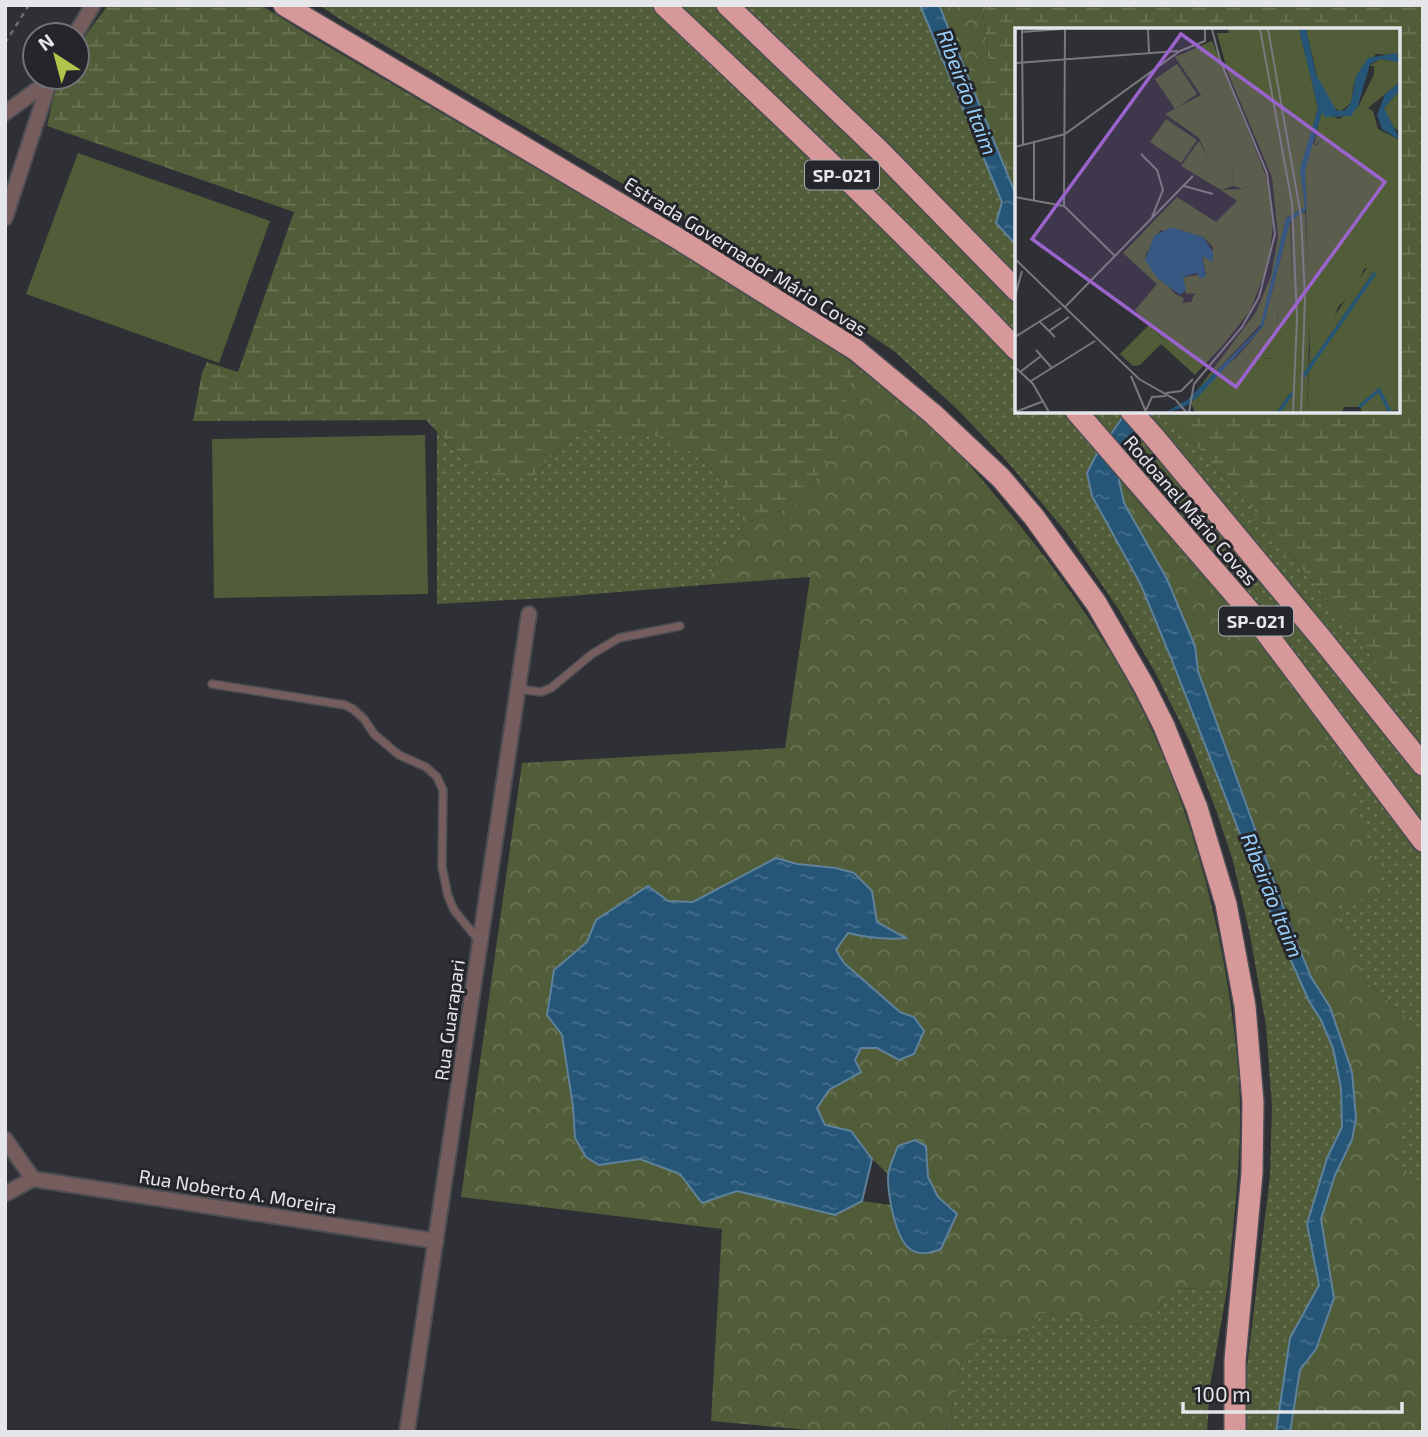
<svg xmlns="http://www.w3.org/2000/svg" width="1428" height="1437" font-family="'Exo 2',sans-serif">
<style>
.grass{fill:url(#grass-dots)}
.forest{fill:url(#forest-crowns);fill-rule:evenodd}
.wetland{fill:url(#wetland-marsh)}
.pitch{fill:#515d38}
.water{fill:url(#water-ripples);stroke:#5f819a;stroke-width:2}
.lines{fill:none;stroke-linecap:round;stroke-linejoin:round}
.lane-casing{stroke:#4c4d52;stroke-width:10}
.street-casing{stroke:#4c4d52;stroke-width:18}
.highway-casing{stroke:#4c4d52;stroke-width:24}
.path{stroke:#6e6f73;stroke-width:2.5;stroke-dasharray:5 5;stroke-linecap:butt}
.lane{stroke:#765d5d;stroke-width:7}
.street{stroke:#765d5d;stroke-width:14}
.highway{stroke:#d69899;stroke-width:21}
.labels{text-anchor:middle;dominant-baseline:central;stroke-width:6;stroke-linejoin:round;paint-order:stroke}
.shield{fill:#25262b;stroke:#abacb1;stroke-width:2}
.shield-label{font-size:18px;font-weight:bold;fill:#e5e6ea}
.street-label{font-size:19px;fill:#e5e6ea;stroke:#25262b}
.water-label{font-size:21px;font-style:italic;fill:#98d0fb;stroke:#25262b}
.inset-river{fill:none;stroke:#265677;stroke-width:3.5}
.inset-road{fill:none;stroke:#78797d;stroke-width:2}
.view{fill:#9b64cc;fill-opacity:0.15;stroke:#9b64cc;stroke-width:3.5}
.inset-edge{fill:none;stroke:#e5e6ea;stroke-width:3.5}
</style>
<defs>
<pattern id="grass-dots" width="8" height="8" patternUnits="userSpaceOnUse" patternTransform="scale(1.75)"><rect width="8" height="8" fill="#515d38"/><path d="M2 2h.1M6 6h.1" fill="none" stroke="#6a7455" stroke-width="1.8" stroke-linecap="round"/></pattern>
<pattern id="forest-crowns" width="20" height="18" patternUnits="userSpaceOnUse" patternTransform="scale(1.75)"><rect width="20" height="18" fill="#515d38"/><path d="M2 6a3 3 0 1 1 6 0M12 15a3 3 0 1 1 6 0" fill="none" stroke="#6a7455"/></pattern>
<pattern id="wetland-marsh" width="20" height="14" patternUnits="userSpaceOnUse" patternTransform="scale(1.75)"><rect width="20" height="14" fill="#515d38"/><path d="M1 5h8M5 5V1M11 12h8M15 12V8" fill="none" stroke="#6a7455"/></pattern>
<pattern id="water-ripples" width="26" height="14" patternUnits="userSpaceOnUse" patternTransform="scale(1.75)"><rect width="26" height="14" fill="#265677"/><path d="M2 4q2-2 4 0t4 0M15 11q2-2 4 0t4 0" fill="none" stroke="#456e8a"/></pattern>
</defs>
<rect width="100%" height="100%" fill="#2f3035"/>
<path class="grass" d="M319 5H920L1002 202 996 223 1017 246V411H1127L1095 457 1092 496 1141 585 1173 663 1280 936 1309 1001 1321 1020 1333 1048 1341 1088 1342 1127 1327 1158 1307 1224 1319 1285 1290 1338 1276 1432H1241L1245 1384 1270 1176 1272 1106 1266 1026 1250 935 1233 861 1216 810 1190 742 1155 672 1119 610 1066 532 1005 459 956 408 894 351 793 283 343 21Z
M1154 411H1166L1263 521 1350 628 1423 724V1185L1393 1160 1423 1032 1367 983 1331 902 1385 897 1241 622 1119 480Z
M590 427 676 440 716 472 745 523 703 585 546 598 437 604V432L465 461 534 478 558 449Z
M1171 1288 1227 1290 1210 1386 1207 1432H947L962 1359 979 1336 1024 1338 1041 1313 1148 1326Z"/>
<path class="forest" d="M939 5H988L983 13 989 64 981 73 964 64Z
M859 368C893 396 928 423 959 454 981 477 1001 502 1021 527 1061 576 1098 628 1129 684 1181 780 1214 892 1230 1000 1236 1042 1241 1085 1240 1127 1239 1181 1232 1236 1227 1290L1171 1288 1148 1326 1041 1313 1024 1338 980 1336 962 1359 947 1432H831L711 1421 722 1229 461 1197 522 763 785 748 810 577 703 585 745 523 798 505 838 446 850 383ZM776 858 797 864 836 868 872 891 877 922 904 937C887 942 867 938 848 933L836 949 844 963 900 1012 914 1017 877 1048H861L855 1060 861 1072 829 1090 817 1108 825 1125 851 1131 872 1159 888 1174 898 1146H926L928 1177 938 1197 956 1215 897 1231 891 1205 862 1201 835 1215 737 1191 702 1203 680 1174 640 1159 599 1165 575 1138 573 1106 554 970 587 942 596 920 668 901 693 902Z
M1119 480 1241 622 1309 706 1352 791 1386 898 1331 902 1367 983 1423 1032 1394 1160 1423 1185V1432H1290L1300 1370 1316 1349 1334 1298 1321 1219 1335 1175 1352 1140 1330 1007 1311 977 1198 671 1195 646 1167 579 1124 503Z"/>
<path class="wetland" d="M108 5H261L307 34 755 297 829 345 859 368 850 383 838 446 798 505 745 523 716 472 676 440 590 427 558 449 534 478 491 474 465 461 426 420 193 421 202 373 207 362 238 372 294 212 47 126 58 77H77V47Z
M988 5H1423V724L1350 628 1263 521 1166 411H1398V30H1017V198L963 62 980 73 989 64 983 13Z"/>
<path class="pitch" d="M78 153 270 221 219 363 26 294Z
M425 435 428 594 214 598 212 439Z"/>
<path class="water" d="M920 5H939L1017 198V246L996 223 1002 202Z
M1127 411H1154L1119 480 1124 503 1167 579 1195 646 1198 671 1288 920 1311 977 1330 1007 1352 1072 1356 1118 1352 1140 1335 1175 1321 1219 1334 1298 1316 1349 1300 1370 1290 1432H1276L1290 1338 1319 1285 1307 1224 1327 1158 1342 1127 1341 1088 1333 1048 1321 1020 1309 1001 1280 936 1173 663 1141 585 1092 496 1087 473 1095 457Z
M776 858 797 864 836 868 854 873 872 891 877 922 906 938C885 940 868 938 848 933L836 950 844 963 900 1012 914 1017 924 1031 914 1054 899 1060 877 1048H861L855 1060 861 1072 829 1090 817 1108 825 1125 851 1131 872 1159 862 1201 835 1215 737 1191 702 1203 680 1174 640 1159 599 1165 586 1157 575 1138 573 1106 562 1035 547 1015 554 970 587 942 596 920 648 886 668 901 693 902Z
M915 1140 926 1146 928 1177 938 1197 957 1214 941 1249C931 1253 920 1256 910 1249 895 1238 888 1195 888 1177 888 1167 895 1155 898 1146Z"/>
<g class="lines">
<g class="lane-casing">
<path id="lane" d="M212 684 345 705 353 709 364 719 374 734 399 755 426 767 437 777 443 790 442 867 448 896 454 910 480 942
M518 689 541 692 551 688 592 654 619 638 680 626"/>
</g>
<g class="street-casing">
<path id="street" d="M75 35 93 5
M5 113 49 81
M5 218 51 77
M5 1139 33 1179
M33 1179 436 1241
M5 1194 33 1179
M407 1432 529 614"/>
</g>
<g class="highway-casing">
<path id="highway" d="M284 5 682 241 856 350 933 414 1001 478 1034 517 1096 603 1144 686 1164 726 1197 808 1226 904 1245 1006 1253 1102 1252 1173 1235 1360V1432
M664 5C784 118 903 231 1017 350
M727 5 880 151 1017 291
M1076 411 1252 614 1423 841
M1131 411 1155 438 1321 638 1423 765"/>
</g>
<path class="path" d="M5 43 29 5"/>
<use href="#lane" class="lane"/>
<use href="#street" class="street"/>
<use href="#highway" class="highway"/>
</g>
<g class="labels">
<g class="shield">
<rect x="805" y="160.5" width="74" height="29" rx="5"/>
<rect x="1219" y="606.5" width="74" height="29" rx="5"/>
</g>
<g class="shield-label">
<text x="842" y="175">SP-021</text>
<text x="1256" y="621">SP-021</text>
</g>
<g class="street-label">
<text transform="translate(746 256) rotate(32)">Estrada Governador Mário Covas</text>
<text transform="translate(1191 510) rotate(49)">Rodoanel Mário Covas</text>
<text transform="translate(449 1020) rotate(-82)">Rua Guarapari</text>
<text transform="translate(238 1191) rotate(9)">Rua Noberto A. Moreira</text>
</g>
<g class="water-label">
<text transform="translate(968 92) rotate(69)">Ribeirão Itaim</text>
<text transform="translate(1273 895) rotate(68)">Ribeirão Itaim</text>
</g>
</g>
<g transform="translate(1015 28)">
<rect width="385" height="385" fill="#2f3035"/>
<path d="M213 1H284L303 80 288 139 290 179 271 190 248 294 180 365 241 284 256 248 263 209 257 149 213 45 202 5H214ZM184 113 193 130 206 128 217 139 218 158 206 162 166 138ZM290 184 295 281 292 384H262L274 366 259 331 248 330 245 316 262 301 263 273 271 277 277 259 276 190ZM134 297 149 312 168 298 193 314 200 311 208 317 180 347 146 316 125 337 118 338 105 326Z" fill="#515d38"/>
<path d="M304 93 311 101 318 99 329 107 312 112 311 108 299 118ZM251 148 258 194 254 234 235 283 208 317 200 311 193 314 168 298 149 312 120 282 142 256 108 225 162 169 201 194 222 173 206 162 228 161ZM145 202 188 209 198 219 196 229 187 228 191 246 168 249 171 266 180 265 176 274 167 275 169 270 160 266 130 228ZM275 194 277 259 271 278 263 273 262 301 245 316 248 330 258 331 262 325 276 339 274 366 262 384H180L176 375 196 350 222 329 248 299ZM354 237 362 238 294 337 295 324Z" fill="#515d38" fill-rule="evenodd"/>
<path d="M291 1H385V27L361 26 339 55 336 75 326 83 317 79 303 52ZM197 13 251 148 228 161 218 158 217 139 206 128 193 130 184 110 150 86 186 67 160 29ZM365 31 385 34V54L353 80 358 83 363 101 385 112V382L347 384 345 379H329L327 384H292L294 337 362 238 349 241 340 262 323 279 315 300 295 324 290 143 297 115 301 118 310 108 312 112 328 107 308 99 304 93 307 84 324 91 343 79 359 46V38H354ZM385 62V104L375 97 369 80Z" fill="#515d38"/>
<path d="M162 36 182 66 160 81 140 51ZM151 91 182 112 166 135 135 114Z" fill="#515d38"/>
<path d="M284 1H291L301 46 321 82 329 83 336 75 341 48 353 30 381 25 385 34 365 31 355 36 343 78 336 88 310 89 307 84 290 143 292 181 275 194 248 299 183 369 168 380 151 384 172 372 245 300 271 190 290 179 285 141 303 80ZM385 54V62L369 80 385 112 367 101 362 87 370 66ZM156 199 188 209 198 224V234L187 228 191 249 185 250 181 245 168 249 171 262 165 267 142 250 130 232 139 208Z" fill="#265677"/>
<path class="inset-river" d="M288 349 360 245M344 379 364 362 375 384M264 384 277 365"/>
<path class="inset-road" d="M7 1 8 117M133 1 134 24M245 1 277 175 282 290 278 384M253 1 286 188 290 270 286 384M7 4 47 1M0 35 163 23M0 119 50 106 165 23 190 13V1M126 126 142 142 148 162 137 189M169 158 198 166M0 169 49 178M19 173V114M49 178 50 1M49 178 100 228M0 231 124 351 161 372 171 384M0 268 7 243M50 279 178 148M24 293 40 309M34 303 54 289M0 309 46 280M21 322 37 340M0 339 18 356 34 384M5 344 26 328M116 348 131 384M16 353 80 313M151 365 166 363 178 351M131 382 137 369 151 368M0 384 29 373M174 384 179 356 227 299 244 269 260 206 252 145 205 32 197 1"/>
<path class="view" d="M166 6 370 154 221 359 17 211Z"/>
<rect width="385" height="385" class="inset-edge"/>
</g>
<rect width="1428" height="1437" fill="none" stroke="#e5e6ea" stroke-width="14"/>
<g transform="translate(56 56) rotate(324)"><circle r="33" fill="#25262b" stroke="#727377" stroke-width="2"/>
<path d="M0-5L12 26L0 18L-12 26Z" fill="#b2c34c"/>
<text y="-10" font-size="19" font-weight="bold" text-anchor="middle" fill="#e5e6ea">N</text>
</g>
<path d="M1183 1402v10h219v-10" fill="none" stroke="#e5e6ea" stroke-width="3.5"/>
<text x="1194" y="1402" font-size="21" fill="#e5e6ea" stroke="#25262b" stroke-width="5" paint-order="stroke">100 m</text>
</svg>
